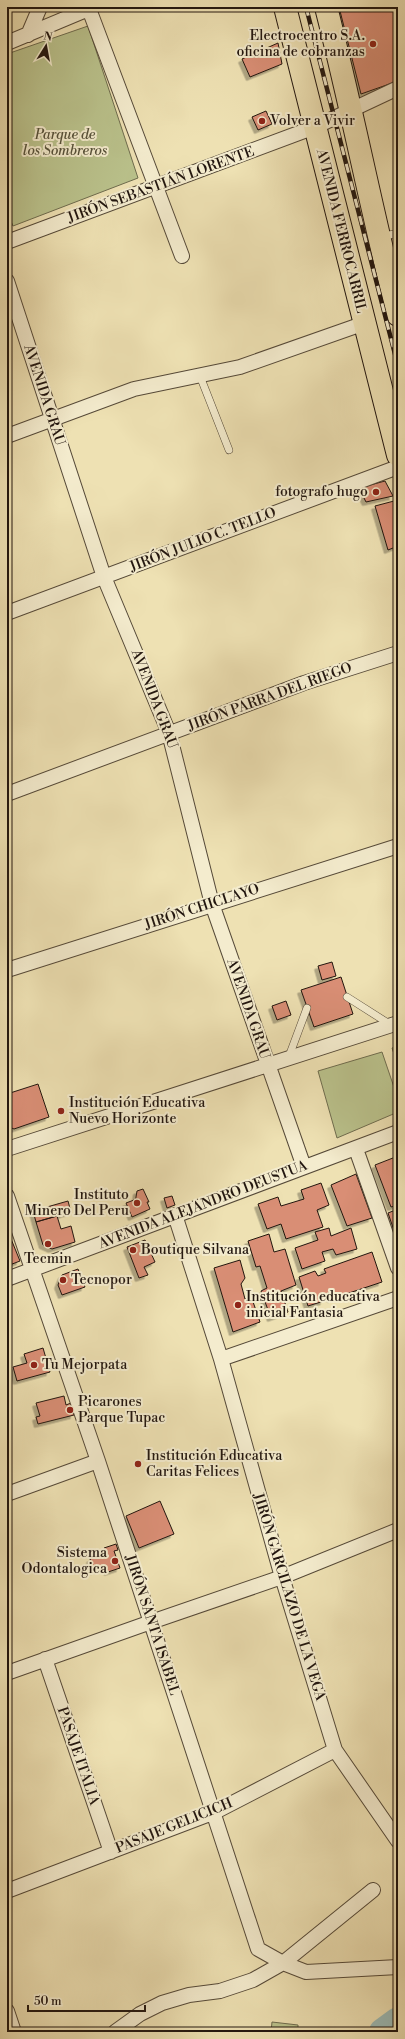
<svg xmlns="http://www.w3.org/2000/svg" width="405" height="2039" font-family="'Libre Bodoni',serif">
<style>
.green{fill:#bac28c;stroke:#6e6c4e}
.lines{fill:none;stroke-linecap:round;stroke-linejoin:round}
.river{stroke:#9cbbb6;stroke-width:28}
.building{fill:#d98e75;stroke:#22160f;filter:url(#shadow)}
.lane-casing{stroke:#554938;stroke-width:8}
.street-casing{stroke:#554938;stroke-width:16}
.primary-casing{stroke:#22160f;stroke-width:24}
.lane{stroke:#f4ecce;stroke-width:7}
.street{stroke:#f4ecce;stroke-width:14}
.primary{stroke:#eee1b3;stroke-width:22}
.rail-casing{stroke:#22160f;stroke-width:4.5}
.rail{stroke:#f4ecce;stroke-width:3;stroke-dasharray:9;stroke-linecap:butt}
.poi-dot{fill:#8f2418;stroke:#f4ecce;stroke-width:1.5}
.labels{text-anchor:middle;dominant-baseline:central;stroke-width:4;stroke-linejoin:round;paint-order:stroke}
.poi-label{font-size:14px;fill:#22160f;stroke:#f4ecce;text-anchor:start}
.park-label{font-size:14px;font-style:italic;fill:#57523b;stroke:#f4ecce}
.street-label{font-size:14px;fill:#22160f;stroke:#f4ecce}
</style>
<defs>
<filter id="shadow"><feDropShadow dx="-3.5" dy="3.5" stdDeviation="0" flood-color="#0004"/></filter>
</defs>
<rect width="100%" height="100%" fill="#eee1b3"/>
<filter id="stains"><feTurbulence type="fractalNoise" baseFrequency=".005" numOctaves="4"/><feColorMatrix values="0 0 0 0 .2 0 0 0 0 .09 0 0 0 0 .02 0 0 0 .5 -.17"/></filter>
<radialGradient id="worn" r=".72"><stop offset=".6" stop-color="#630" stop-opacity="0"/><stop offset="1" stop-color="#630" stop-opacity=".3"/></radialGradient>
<path class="green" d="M88 26 138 178 13 226 7 212V54Z
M398 1046V1066L392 1048Z
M382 1052 398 1099V1112L337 1138 318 1071Z
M272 2022 298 2025V2032H271Z"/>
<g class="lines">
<path class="river" d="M383 2032 398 2021"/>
</g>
<path class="building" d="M339 7H398V81L361 94Z
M278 43 282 64 250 77 242 59Z
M266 111 272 124 258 130 252 117Z
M385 481 393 496 366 502 359 488Z
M394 501 398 523V546L388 550 375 506Z
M332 962 336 976 322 980 318 966Z
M341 977 353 1014 314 1027 301 990Z
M286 1001 291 1015 277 1020 272 1006Z
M38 1084 49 1117 14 1129 7 1126V1094Z
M398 1156V1205L391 1207 375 1165Z
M356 1174 372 1218 347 1226 331 1185Z
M321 1183 329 1205 317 1210 323 1227 286 1239 281 1224 267 1229 258 1204 278 1197 281 1206 304 1199 301 1190Z
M143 1189 149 1202H147L150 1209 132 1217 126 1203 134 1200 135 1203 137 1191Z
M172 1196 175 1205 167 1208 164 1198Z
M68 1201 71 1212 36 1222 33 1211Z
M398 1209V1242L388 1213Z
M57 1216 61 1229 71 1226 75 1242 52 1249 43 1245 36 1222Z
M329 1228 331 1236 351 1228 357 1249 336 1255 333 1249 322 1252 325 1261 302 1269 295 1248 318 1240 315 1232Z
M7 1229 20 1261 7 1266Z
M269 1234 274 1252 285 1249 296 1285 281 1291 288 1312 271 1318 261 1291 267 1288 260 1266 256 1267 248 1241Z
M145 1240 155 1262 144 1267 148 1275 139 1278 127 1247Z
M372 1252 382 1282 331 1299 329 1293 322 1295 324 1301 308 1306 299 1277 315 1271 318 1276 326 1273 324 1269Z
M240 1260 245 1278 241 1284 245 1299 251 1296 260 1322 233 1332 214 1268Z
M78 1269 85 1287 62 1295 58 1285 62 1275Z
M43 1348 50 1372 17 1381 13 1367 27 1363 24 1354Z
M64 1396 66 1405 71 1403 74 1415 38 1424 36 1417 40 1416 36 1403Z
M160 1501 174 1534 139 1548 126 1516Z
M116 1544 118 1550 114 1551 120 1568 108 1572 106 1567 94 1571 90 1559 106 1554 104 1548Z"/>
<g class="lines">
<g class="lane-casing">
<path id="lane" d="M381 237 398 233
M200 376 229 450
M347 997 391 1025
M288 1059 307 1008"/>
</g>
<g class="street-casing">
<path id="street" d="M89 9 182 256
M28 35 40 7
M7 43 93 7
M7 242 315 127 398 88
M7 281 104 577 169 733 212 904 304 1167
M7 436 134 389 240 367 365 323
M7 613 398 467
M7 794 304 683 398 653
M7 970 398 846
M7 1149 398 1023
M356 1149 398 1268
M7 1196 98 1461 258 1949 283 1963 306 1972 398 1967
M175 1215 221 1359 282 1577 335 1750 398 1841
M7 1279 398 1132
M221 1359 398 1298
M7 1494 98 1461
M45 1659 111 1852
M7 1673 151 1622 282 1577 398 1530
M7 1891 215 1812 335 1750
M7 2011 14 2032
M115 2032 140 2014 162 2003 189 1995 220 1991 253 1980 283 1963 373 1890"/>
</g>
<g class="primary-casing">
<path id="primary" d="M285 7 398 455
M326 7C352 109 372 213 398 315"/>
</g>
<use href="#lane" class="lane"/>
<use href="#street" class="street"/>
<use href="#primary" class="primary"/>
<g class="rail-casing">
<path id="rail" d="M306 7 398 366"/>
</g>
<use href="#rail" class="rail"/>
</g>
<g class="poi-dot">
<circle cx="373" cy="44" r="4"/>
<circle cx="262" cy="121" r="4"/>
<circle cx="376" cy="492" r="4"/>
<circle cx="61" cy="1111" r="4"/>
<circle cx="137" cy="1203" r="4"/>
<circle cx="48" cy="1244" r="4"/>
<circle cx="133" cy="1250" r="4"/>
<circle cx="63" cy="1280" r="4"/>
<circle cx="238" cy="1305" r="4"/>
<circle cx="34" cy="1365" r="4"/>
<circle cx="70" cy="1410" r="4"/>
<circle cx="138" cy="1464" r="4"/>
<circle cx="115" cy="1561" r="4"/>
</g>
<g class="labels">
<g class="poi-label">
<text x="365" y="36" text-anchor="end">Electrocentro S.A.<tspan x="365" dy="16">oficina de cobranzas</tspan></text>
<text x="270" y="121">Volver a Vivir</text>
<text x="368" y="492" text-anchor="end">fotografo hugo</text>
<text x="69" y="1103">Institución Educativa<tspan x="69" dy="16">Nuevo Horizonte</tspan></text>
<text x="129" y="1195" text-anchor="end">Instituto<tspan x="129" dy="16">Minero Del Peru</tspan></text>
<text x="141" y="1250">Boutique Silvana</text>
<text x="48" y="1259" text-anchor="middle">Tecmin</text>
<text x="71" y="1280">Tecnopor</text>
<text x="246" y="1297">Institución educativa<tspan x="246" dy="16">inicial Fantasia</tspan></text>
<text x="42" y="1365">Tu Mejorpata</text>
<text x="78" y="1402">Picarones<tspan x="78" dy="16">Parque Tupac</tspan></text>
<text x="146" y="1456">Institución Educativa<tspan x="146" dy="16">Caritas Felices</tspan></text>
<text x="107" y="1553" text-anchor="end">Sistema<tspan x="107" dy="16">Odontalogica</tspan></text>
</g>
<g class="park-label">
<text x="65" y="135">Parque de<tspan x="65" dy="16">los Sombreros</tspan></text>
</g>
<g class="street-label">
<text transform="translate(161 185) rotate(-20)">JIRÓN SEBASTIÁN LORENTE</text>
<text transform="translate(341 231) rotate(76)">AVENIDA FERROCARRIL</text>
<text transform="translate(44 395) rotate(72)">AVENIDA GRAU</text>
<text transform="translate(203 540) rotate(-21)">JIRÓN JULIO C. TELLO</text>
<text transform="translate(270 697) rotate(-20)">JIRÓN PARRA DEL RIEGO</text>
<text transform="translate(154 699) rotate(69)">AVENIDA GRAU</text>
<text transform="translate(202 907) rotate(-18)">JIRÓN CHICLAYO</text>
<text transform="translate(248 1009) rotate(71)">AVENIDA GRAU</text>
<text transform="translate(203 1205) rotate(-21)">AVENIDA ALEJANDRO DEUSTUA</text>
<text transform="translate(289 1597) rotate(73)">JIRÓN GARCILAZO DE LA VEGA</text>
<text transform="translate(152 1625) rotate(72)">JIRÓN SANTA ISABEL</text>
<text transform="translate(78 1756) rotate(71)">PASAJE ITALIA</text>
<text transform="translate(174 1826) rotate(-22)">PASAJE GELICICH</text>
</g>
</g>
<rect width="405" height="2039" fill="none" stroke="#eee1b3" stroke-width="24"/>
<rect x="8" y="8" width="389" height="2023" fill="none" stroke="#22160f" stroke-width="2"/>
<rect x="12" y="12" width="381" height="2015" fill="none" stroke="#22160f"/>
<g transform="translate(46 46) rotate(11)" stroke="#f4ecce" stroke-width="3" paint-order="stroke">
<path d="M0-3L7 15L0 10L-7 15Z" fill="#22160f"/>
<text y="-6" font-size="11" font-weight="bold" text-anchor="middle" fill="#22160f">N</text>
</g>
<path d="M28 2005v6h117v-6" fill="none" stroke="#22160f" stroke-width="2"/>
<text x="34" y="2005" font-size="12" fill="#22160f" stroke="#f4ecce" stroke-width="3" paint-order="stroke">50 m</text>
<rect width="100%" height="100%" filter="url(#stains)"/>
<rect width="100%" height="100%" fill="url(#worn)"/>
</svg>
